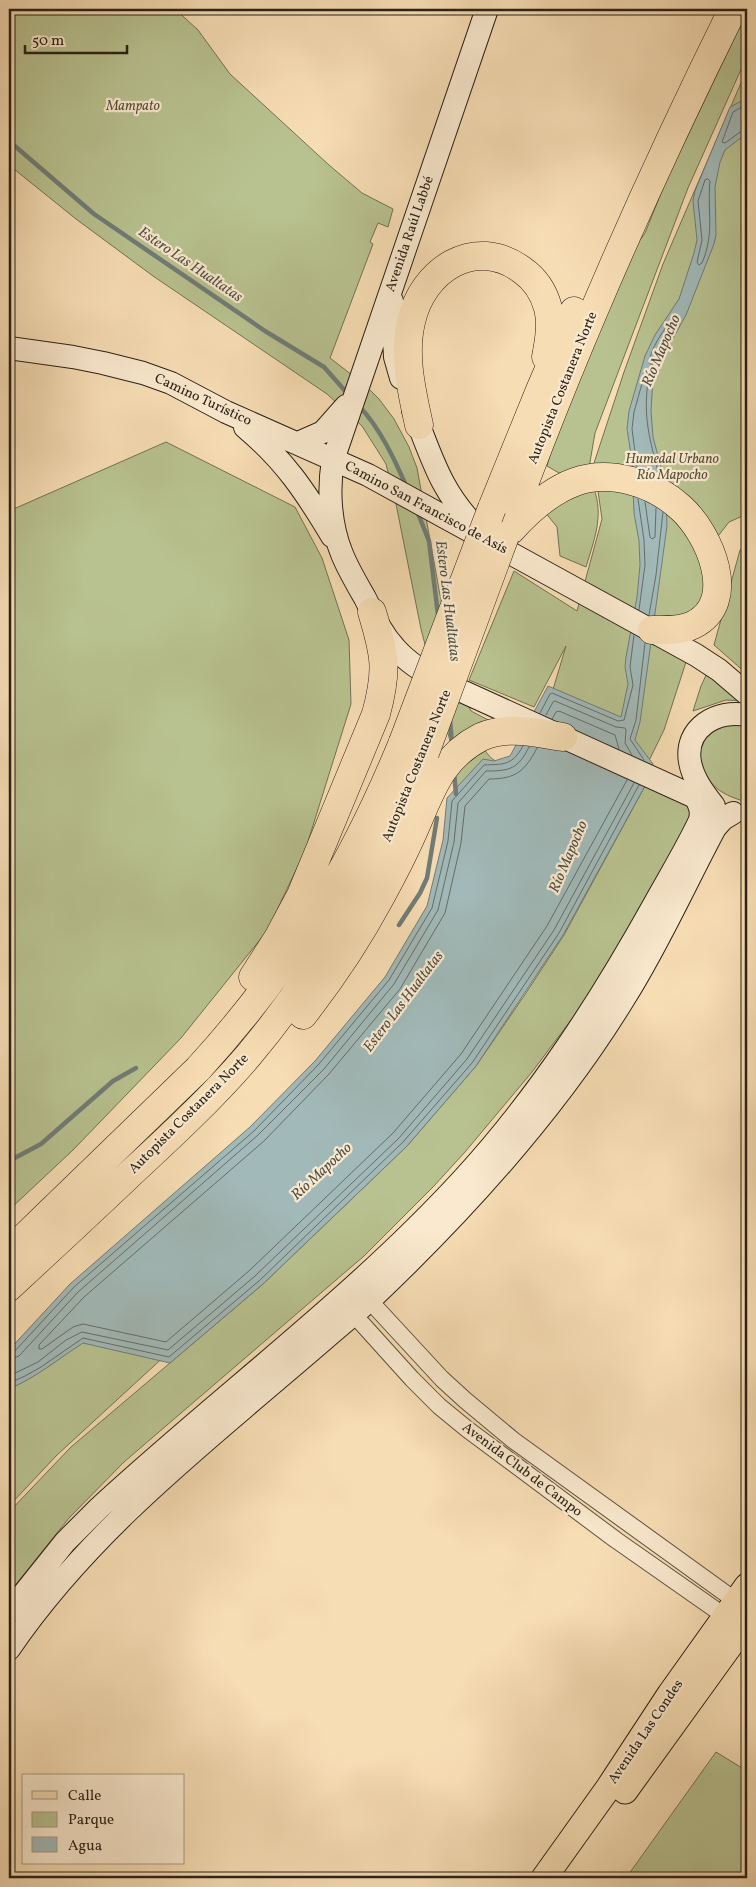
<svg xmlns="http://www.w3.org/2000/svg" width="756" height="1887" font-family="Vollkorn,serif">
<style>
.green{fill:#b8c290;stroke:#717253}
.water{fill:#a1b9b8;stroke:#717c77}
.lines{fill:none;stroke-linecap:round;stroke-linejoin:round}
.shore{stroke:#666d67;stroke-width:1}
.stream{stroke:#717c77;stroke-width:4.5}
.street-casing{stroke:#5d503e;stroke-width:18}
.secondary-casing{stroke:#2a2116;stroke-width:24}
.primary-casing{stroke:#2a2116;stroke-width:27}
.highway-casing{stroke:#2a2116;stroke-width:29}
.street{stroke:#fae9ce;stroke-width:16}
.secondary{stroke:#fae9ce;stroke-width:22}
.primary{stroke:#f7ddb4;stroke-width:25}
.highway{stroke:#f7ddb4;stroke-width:28}
.highway-bridge-casing{stroke:#2a2116;stroke-width:29;stroke-linecap:butt}
.highway-bridge{stroke:#f7ddb4;stroke-width:28}
.labels{text-anchor:middle;dominant-baseline:central;stroke-width:4.5;stroke-linejoin:round;paint-order:stroke}
.park-label{font-size:14px;font-style:italic;fill:#55513b;stroke:#fae9ce}
.street-label{font-size:14px;fill:#2a2116;stroke:#fae9ce}
.water-label{font-size:15px;font-style:italic;fill:#4e4f47;stroke:#fae9ce}
</style>
<rect width="100%" height="100%" fill="#f7ddb4"/>
<filter id="stains"><feTurbulence type="fractalNoise" baseFrequency=".004" numOctaves="4"/><feColorMatrix values="0 0 0 0 .2 0 0 0 0 .09 0 0 0 0 .02 0 0 0 .5 -.17"/></filter>
<radialGradient id="worn" r=".72"><stop offset=".6" stop-color="#630" stop-opacity="0"/><stop offset="1" stop-color="#630" stop-opacity=".3"/></radialGradient>
<path class="green" d="M9 9H175L198 30 230 74 329 165 362 193 393 209 388 227 378 223 370 242 373 244 330 358 365 385 379 399 394 419 409 447 417 468 440 595 462 692 471 711 494 723 484 749C491 760 497 764 511 764L549 703 566 646 534 707 469 680 514 571 577 611 602 519 594 463 624 372 663 264 747 69V514L729 522 715 540 696 631 664 730 636 787 168 1353 57 1455 9 1506V1350L266 1123 403 961 438 894 458 801 453 751 442 759 450 741 421 629 396 504 386 464 362 426 327 394 153 276 76 219 9 165Z
M747 12V56L688 188 595 433 589 468 559 473 547 466 563 409 620 268 645 233 666 181Z
M166 442 295 507 322 558 349 640 351 704 305 851 267 931 181 1038 73 1150 9 1210V511Z
M594 489C604 516 594 540 586 567L560 556 557 527 545 512 558 502Z
M747 545V674L714 645 740 550Z
M708 671 745 701 726 700 693 711 701 686Z
M722 723 747 724V803C739 799 729 797 722 792 705 782 690 751 706 734 710 730 717 726 722 723Z
M645 786 683 800 692 812 655 885 589 996 532 1072 465 1152 433 1187 364 1256 124 1462 69 1518 9 1593V1512L71 1447 263 1284 407 1146 476 1066 524 996 564 935Z
M716 1752 747 1771V1878H626Z"/>
<path class="water" d="M747 98V133L725 150 720 162 715 187 716 235 714 244 686 315 658 365 653 379 651 411 653 437 666 486 667 526 640 722 635 740 653 764 645 786 563 935 476 1066 407 1146 263 1284 170 1363 83 1343C58 1359 37 1377 9 1389V1350L70 1284 250 1127 315 1061 385 977 427 906 443 840 447 798 483 759 494 761 510 756 548 686 621 717 628 684 625 667 626 657 637 597 640 565 639 541 634 513 632 461 627 429 629 411 645 356 655 335 679 299 694 253 697 240 693 201 695 191 730 107Z"/>
<g class="lines">
<path class="shore" d="M747 104 733 112 722 142 725 143 743 130 747 129
M708 179 710 181C707 213 715 232 702 263L699 265 697 262 702 240 698 201 705 180Z
M677 316 678 319 653 364H650C647 353 666 326 674 317Z
M637 467 632 429 634 412 643 380 646 379 648 381C643 419 650 440 659 475
M638 499 644 540 645 565 639 610
M645 502 650 537 652 539 655 537 656 508
M649 615 656 575 663 512
M540 713 550 694 552 693 618 721 624 720 633 685 630 667 634 635
M546 715 553 702 555 701 616 727 625 728 626 730 625 743 632 755
M552 719 556 712 559 711 615 735 619 749
M537 748C525 771 516 779 489 779L465 806 461 843 445 913 400 989 329 1074 264 1141 84 1297 39 1345V1349H42L73 1327 83 1324 166 1342 250 1270 393 1133 461 1054 547 926 627 780
M644 760 630 739 636 720 645 643
M9 1353 14 1352 74 1287 254 1131 319 1064 389 980 432 908 448 841 452 801 484 765C504 764 512 766 523 746
M9 1360 19 1356 78 1292 258 1135 324 1069 394 984 438 910 454 842 458 803 486 771C510 771 518 769 529 747
M9 1376 38 1362 66 1340 82 1332 168 1350 255 1276 399 1138 467 1059 554 930 634 783
M9 1383 25 1376 41 1367 83 1338 169 1357 260 1280 403 1142 472 1063 559 933 639 785"/>
<path class="stream" d="M9 141 94 214 265 331 324 367 347 393
M359 406C380 428 395 460 407 488
M417 511 429 541 438 615
M450 720 452 744
M454 772 456 794
M399 925 420 893 427 878 437 818
M9 1161 41 1144 113 1081 136 1068"/>
<g class="street-casing">
<path id="street" d="M369 1300 442 1379 465 1400 513 1440 736 1601
M347 1307 412 1379 439 1406 467 1429 616 1540 726 1617"/>
</g>
<g class="secondary-casing">
<path id="secondary" d="M487 9 333 460C328 490 330 525 342 554 348 569 357 584 365 598 374 616 381 633 395 648 408 663 426 674 444 683L708 803
M392 301 395 357 401 378
M9 348 73 357 103 363 143 373 171 383 226 412 368 475 696 655 719 670 747 694
M413 410C432 458 441 493 479 530
M245 427C285 461 305 491 332 536
M298 443 323 432 346 406
M714 806C704 793 693 779 690 762 684 728 717 709 747 715
M9 1612 65 1542 99 1508C219 1397 353 1299 463 1179 540 1095 601 1000 656 901 671 874 687 848 700 820 702 811 700 805 695 797
M9 1649C90 1530 205 1442 313 1349 332 1332 352 1316 371 1299 464 1211 558 1107 625 997 659 943 685 884 715 828L723 819 733 813"/>
</g>
<g class="primary-casing">
<path id="primary" d="M625 1791 747 1622
M544 1878 609 1787 670 1694 747 1586"/>
</g>
<g class="highway-casing">
<path id="highway" d="M419 425C412 392 403 356 411 322 422 270 475 235 522 270 535 279 544 293 548 308 552 324 549 341 546 357
M492 508 540 390 574 311
M511 530C529 510 550 491 575 482 610 469 654 483 681 508 709 533 740 602 693 625 681 631 666 630 652 630
M505 536C570 356 648 181 733 9
M253 977 278 938 301 895 376 714C388 670 385 655 372 612
M303 1015C332 978 358 939 380 898 392 876 404 853 414 830 431 792 440 758 481 737 507 725 536 733 563 737
M9 1252 198 1069C290 968 351 869 403 742
M9 1287C49 1250 90 1212 130 1174 171 1136 212 1098 248 1056 324 966 381 862 425 753"/>
</g>
<use href="#street" class="street"/>
<use href="#secondary" class="secondary"/>
<use href="#primary" class="primary"/>
<use href="#highway" class="highway"/>
<g class="highway-bridge-casing">
<path id="highway-bridge" d="M403 742 492 508
M425 753 505 536"/>
</g>
<use href="#highway-bridge" class="highway-bridge"/>
</g>
<g class="labels">
<g class="park-label">
<text x="133" y="106">Mampato</text>
<text x="672" y="459">Humedal Urbano<tspan x="672" dy="16">Río Mapocho</tspan></text>
</g>
<g class="street-label">
<text transform="translate(410 234) rotate(-71)">Avenida Raúl Labbé</text>
<text transform="translate(563 388) rotate(-68)">Autopista Costanera Norte</text>
<text transform="translate(203 400) rotate(25)">Camino Turístico</text>
<text transform="translate(426 508) rotate(28)">Camino San Francisco de Asís</text>
<text transform="translate(417 766) rotate(-68)">Autopista Costanera Norte</text>
<text transform="translate(189 1114) rotate(-45)">Autopista Costanera Norte</text>
<text transform="translate(522 1470) rotate(37)">Avenida Club de Campo</text>
<text transform="translate(646 1732) rotate(-56)">Avenida Las Condes</text>
</g>
<g class="water-label">
<text transform="translate(190 265) rotate(34)">Estero Las Hualtatas</text>
<text transform="translate(662 351) rotate(-67)">Río Mapocho</text>
<text transform="translate(447 601) rotate(83)">Estero Las Hualtatas</text>
<text transform="translate(569 857) rotate(-67)">Río Mapocho</text>
<text transform="translate(404 1002) rotate(-53)">Estero Las Hualtatas</text>
<text transform="translate(322 1172) rotate(-43)">Río Mapocho</text>
</g>
</g>
<rect width="756" height="1887" fill="none" stroke="#f7ddb4" stroke-width="30"/>
<rect x="10" y="10" width="736" height="1867" fill="none" stroke="#2a2116" stroke-width="2.5"/>
<rect x="15" y="15" width="726" height="1857" fill="none" stroke="#2a2116"/>
<rect x="22" y="1774" width="162" height="90" fill="#fae9ce" stroke="#a79984"/>
<rect x="32" y="1791" width="25" height="8" fill="#f7ddb4" stroke="#a79984"/>
<text x="68" y="1800" font-size="15" fill="#2a2116">Calle</text>
<rect x="32" y="1812" width="25" height="15" fill="#b8c290" stroke="#a79984"/>
<text x="68" y="1824" font-size="15" fill="#2a2116">Parque</text>
<rect x="32" y="1837" width="25" height="15" fill="#a1b9b8" stroke="#a79984"/>
<text x="68" y="1850" font-size="15" fill="#2a2116">Agua</text>
<path d="M25 45v8h102v-8" fill="none" stroke="#2a2116" stroke-width="2.5"/>
<text x="32" y="45" font-size="15" fill="#2a2116" stroke="#fae9ce" stroke-width="4" paint-order="stroke">50 m</text>
<rect width="100%" height="100%" filter="url(#stains)"/>
<rect width="100%" height="100%" fill="url(#worn)"/>
</svg>
